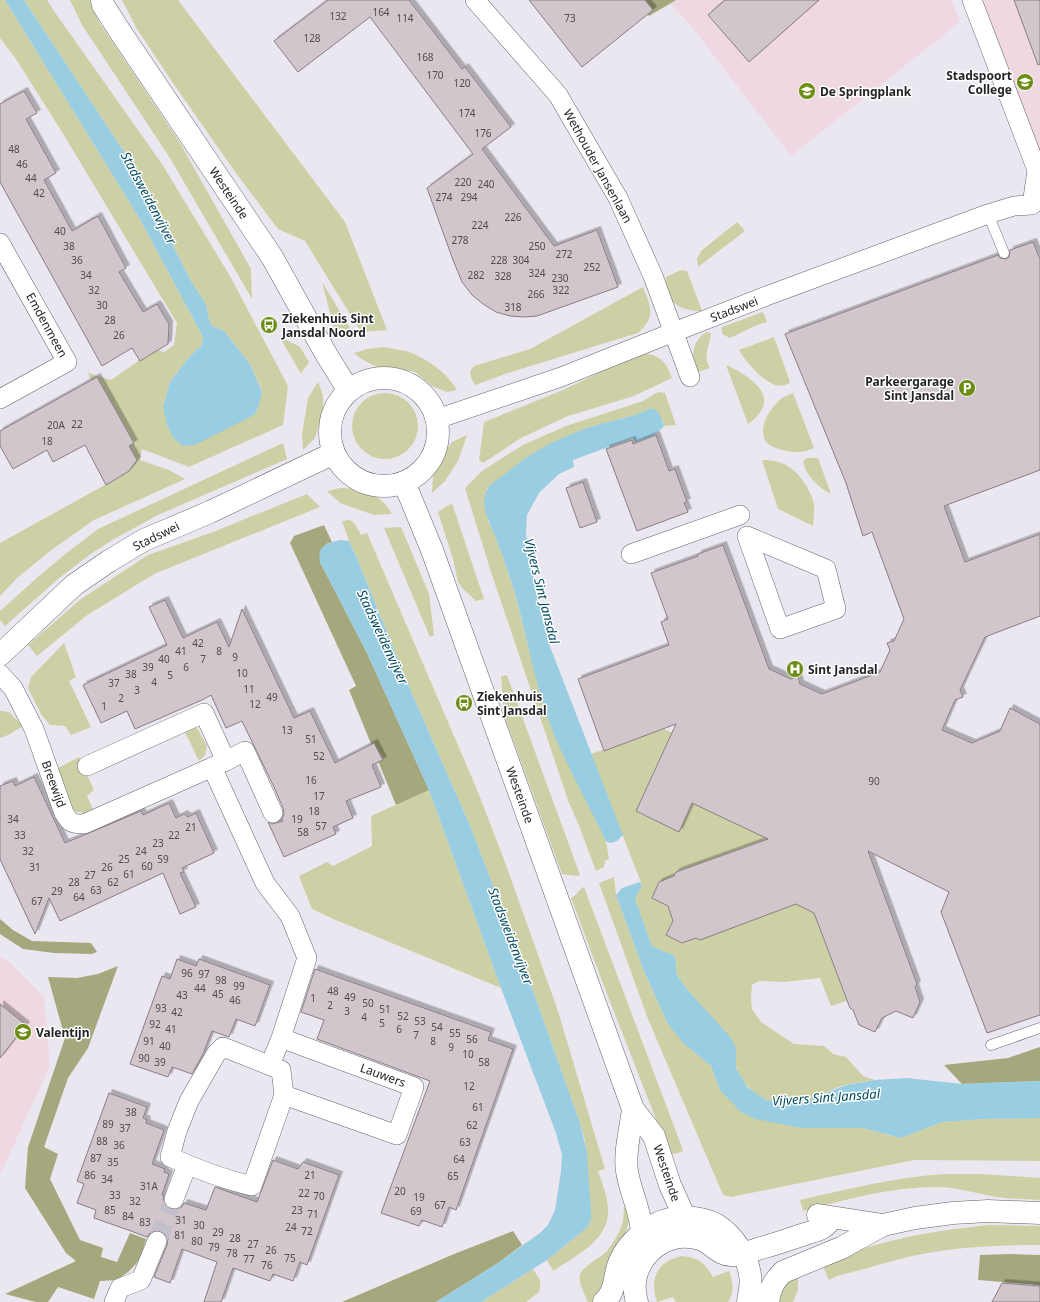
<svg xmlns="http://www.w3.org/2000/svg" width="1040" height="1302" font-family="'Noto Sans',sans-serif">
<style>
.education{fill:#f0d8e2}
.green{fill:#cdd0a5}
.forest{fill:#a5a87c}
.water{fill:#99cde2}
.building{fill:#d0c6cb;stroke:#887e83;filter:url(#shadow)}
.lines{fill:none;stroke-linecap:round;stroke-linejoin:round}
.street-tunnel{stroke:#c3c0c9;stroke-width:19;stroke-dasharray:19 10;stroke-linecap:butt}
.lane-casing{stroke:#66636c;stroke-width:11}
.street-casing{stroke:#66636c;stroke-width:20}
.secondary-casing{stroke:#66636c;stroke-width:23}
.lane{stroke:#fff;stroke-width:10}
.street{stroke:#fff;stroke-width:19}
.secondary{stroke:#fff;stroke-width:22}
.labels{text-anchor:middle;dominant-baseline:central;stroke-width:3;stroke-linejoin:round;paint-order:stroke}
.number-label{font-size:10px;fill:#504c50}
.poi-label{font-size:12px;font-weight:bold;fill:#252427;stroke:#fff;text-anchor:start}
.street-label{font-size:12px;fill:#252427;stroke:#fff}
.water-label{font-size:13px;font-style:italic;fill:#004b60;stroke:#fff}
</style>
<defs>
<filter id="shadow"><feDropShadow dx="3.5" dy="-3.5" stdDeviation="0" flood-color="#0004"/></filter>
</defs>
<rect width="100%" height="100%" fill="#ebe7f1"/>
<path class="education" d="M676 0H952L960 22 791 156 692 27 670 3Z
M979 0H1040V164Z
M0 956 9 962 44 997 50 1066 0 1175Z"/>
<path class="green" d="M0 0H5L141 221 203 337 202 345 190 356 170 382 163 407 262 391 250 364 224 331 212 326 209 320 206 304 192 283 132 164 24 0H47L54 11 162 164 230 276 288 386 283 425 189 467 142 449 140 460 169 470 185 479 94 520 54 548 17 578 0 596V543L103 486 120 476 108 397 90 378 88 373 111 380 137 362 149 347 164 352 174 345 177 323 65 137 16 59 0 38Z
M70 0H90L99 22 180 143 251 269 252 299 170 158 82 25Z
M122 0H178L345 222 387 330 361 332 305 241 278 229 233 169 175 86 137 29Z
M737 222 745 231 698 267 697 259 701 251Z
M681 270 687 271 702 311C679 311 665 302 666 277Z
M322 282 353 333 340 339 334 328Z
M643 287C651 307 656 317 638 333L511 372 475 385C471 378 467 373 474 366L530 349Z
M763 312 767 322 757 325 730 338 722 334V327Z
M707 332 711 333C710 347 702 354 710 368L697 372C690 357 692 340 707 332Z
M279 336 300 347 309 362 301 374Z
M774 337 790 382C775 397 746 363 739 350Z
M384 347C393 349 403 350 412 353 430 361 447 373 457 390L447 392 432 386 415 372 394 367H377L363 360 354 353 367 349Z
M648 354C663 357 667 365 672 378L634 396 568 416 521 438 483 463 479 460 484 422 563 390 636 355Z
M726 365C752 377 784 398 748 424Z
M318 382 323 395V412L315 438 303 450 302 434 308 398Z
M658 392 665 393 676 425 664 426 663 422 652 408 642 413 594 426 499 479 487 488 488 521 495 533 514 590 533 665 563 754 606 841 609 859 605 861 604 867 596 871 578 823 569 803 491 572 465 488 482 471 523 445 566 426 643 401Z
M352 426a33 33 0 1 1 66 0a33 33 0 1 1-66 0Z
M793 393 814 448C812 449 809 450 806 451 796 454 770 450 765 440 758 425 771 407 782 398 785 396 789 395 793 393Z
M467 435 458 461 445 481 432 493 433 475 440 458 452 442Z
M283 443 287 459 158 515 114 539 92 553 58 579 5 626 0 620V611L39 576 64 555 98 529Z
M807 458H818L831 494C819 488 805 475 803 461Z
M762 460C770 460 779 461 786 465 798 471 809 488 813 500 815 508 814 518 813 526L778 509Z
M340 488C364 489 379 492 392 514L374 515 340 503 327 491Z
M307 494 320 507 154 574 86 616 37 656 28 645 81 599 148 555 213 532Z
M452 503 484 599 476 601 462 588 458 582 453 559 438 512Z
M350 520 355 524 361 535 367 533 478 792 506 865 558 1011 605 1169 598 1171C602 1183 607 1195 608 1207 611 1240 576 1255 553 1271L547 1260 588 1227 591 1219 585 1141 580 1123 533 991 471 828 413 696 356 556 349 541 342 521Z
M401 527 429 594 434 635 430 637 384 528Z
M64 643 76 677 69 681 91 727 71 735 65 726 50 725 41 714 28 688 31 677Z
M507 675 580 875 577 876 562 874 504 715 501 676Z
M0 711 9 712 23 726 8 735 0 738Z
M191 727 197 728 207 746 205 755 199 761 183 728Z
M664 729 676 734 666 745 637 808 639 813 675 830 681 827 710 764 774 836 676 872 674 876 659 882 652 898 672 907 670 911 671 914 675 916 666 935 682 943 696 938 700 939 796 904 814 913 847 1001 831 1006 820 978 784 982 759 981 752 985 751 997 752 1009 761 1022 794 1044 824 1046 833 1054 846 1057 863 1076 875 1080C865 1082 854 1083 844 1085 829 1090 814 1099 799 1104 776 1111 744 1091 737 1070 735 1064 736 1055 736 1049L685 987 677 975 675 956 652 946 635 899 642 885 591 754Z
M79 757 94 790 87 796 94 812 87 814 74 811 56 769Z
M429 790 501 988 331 918 312 909 299 876 327 862 333 866 372 846 371 816Z
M614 877 616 895 644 971 667 1022 693 1051 711 1066 720 1090 801 1128H863L901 1138 942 1122 984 1119 1040 1118V1161L914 1160 731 1197 723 1195 648 1019 599 883Z
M584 887 683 1150 682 1152 670 1155 602 981 571 898C577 896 578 889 584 887Z
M945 1174H982L1040 1178V1200C1024 1199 1007 1199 991 1196 974 1193 956 1187 937 1187 891 1187 847 1199 803 1211L800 1200C849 1189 895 1177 945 1174Z
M626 1203C628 1206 630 1210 630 1214 630 1229 604 1292 592 1302H588C585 1295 578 1283 580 1275 582 1267 600 1258 607 1251 614 1242 620 1232 623 1221 624 1214 623 1208 626 1203Z
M990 1225 1040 1226V1245C997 1245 954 1247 912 1256 887 1262 862 1270 837 1276L829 1280 822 1264C874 1241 934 1230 990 1225Z
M682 1256C699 1258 705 1263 713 1277L729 1271C733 1281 735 1293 728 1302H676L673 1297 657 1302C649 1279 657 1261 682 1256Z
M533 1269 540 1280V1288L539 1292 526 1302H481Z
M798 1273V1290L793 1302H777L784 1286Z"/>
<path class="forest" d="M636 0H676L649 16Z
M324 525 332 542 326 544 320 562 367 653 429 790 396 805 349 690 356 686 290 543 294 536Z
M0 919 13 930 32 941 91 943 97 952 92 954 54 953 23 949 0 934Z
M118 966 88 1048 68 1078 44 1147 58 1154 50 1179 80 1240 103 1248 101 1257 117 1262 130 1233 146 1239 141 1256 136 1264 128 1272 117 1280 100 1281 94 1299 58 1287 48 1302H36L5 1294 76 1261 66 1253 25 1188 28 1147 65 1038 48 977 77 978 98 974Z
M1040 1047V1081L962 1084 944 1065 1008 1058Z
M513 1231 522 1245 498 1263 436 1302H342L454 1254Z
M1009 1254 1040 1255V1285L978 1280 980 1255Z"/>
<path class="water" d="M5 0H24L132 164 192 283 206 304 209 320 212 326 224 331 250 364 262 392 259 405 255 414 252 416 195 445 182 446 173 437 167 425 163 407 170 382 190 356 202 345 203 337 141 221Z
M652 408 659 413 664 426C655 436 647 438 635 442L633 438 573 460 574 467 559 474 539 493 527 515 526 534 531 568 549 644 623 835 617 841 610 843 606 841C588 804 568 768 552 730 535 685 527 636 514 590 509 574 504 559 498 544 493 527 478 508 487 490 489 484 500 478 505 474 532 451 561 436 594 426 613 420 634 417 652 408Z
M341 540 349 541 356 556 413 696 471 828 533 991 580 1123 587 1153 591 1213V1219L588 1227 547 1260 481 1302H436L498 1263 540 1233 548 1225 555 1210 561 1171 562 1155 556 1133 501 988 429 790 367 653 320 562C317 545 327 543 341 540Z
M640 882 642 885 635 899 652 946 675 956 677 975 685 987 732 1039 736 1049V1068L747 1087 766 1100 785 1104H798L846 1085 875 1080 907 1078 962 1084 1040 1081V1118L984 1119 942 1122 901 1138 863 1128H801L755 1119 741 1112 720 1090 711 1066 682 1042 667 1022 644 971 616 895 622 888Z"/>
<path class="building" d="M328 0H409L462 69 465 67 511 127 482 149 554 246 597 230 618 287 537 316 525 317 510 316 496 312 483 304 472 295 462 282 453 260 427 188 473 154 370 17 298 72 274 41Z
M529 0H645L653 10 582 67Z
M725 0H819L749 62 708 15Z
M1014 0H1040V64L1038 65Z
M24 91 37 113 26 119 56 173 44 180 72 231 98 216 126 268 119 272 143 312 157 304 169 324 168 344 140 361 132 348 102 366 0 182V104Z
M1033 242 1040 259V470L944 506 965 562 1040 534V616L985 637 960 690 963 697 955 700 942 730 972 743 1000 731 1010 708 1040 724V1015L987 1033 941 912 949 892 868 851 917 984 915 987 920 1002 913 1018 896 1011 882 1018 875 1032 859 1025 853 1010 850 1008 814 913 796 904 700 940 696 938 682 943 666 935 673 921 668 906 652 898 659 882 674 876 676 872 768 839 692 803 679 832 636 811 676 724 604 751 578 679 669 645 661 622 668 619 651 573 698 556V554L723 545 769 669 791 679 798 676 800 684 822 694 880 672 890 650 887 643 894 641 904 619 872 532 863 536 846 483 785 334 998 255 1000 258 1006 259 1009 257 1010 250Z
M97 377 134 443 129 446 137 460 129 471 106 485 85 445 53 462 47 450 13 469 0 446V431Z
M656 435 669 471 675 469 687 502 684 503 688 512 637 531 606 449 632 440 633 444Z
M583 482 597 522 580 528 566 488Z
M165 600 183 638 217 622 229 647 242 609 294 718 310 711 335 763 374 743 383 760 372 765 381 787 346 801 353 818 333 827 336 834 284 857 268 822 272 824 283 821 282 819 284 814 283 808 274 787 242 721 226 728 211 695 202 700 135 729 127 711 101 723 83 685 167 645 149 607Z
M34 777 65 843 141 811 143 815 169 803 176 818 184 814 188 817 196 813 214 853 182 868 184 872 180 873 196 907 180 914 163 873 60 921 49 898 35 934 0 859V786L13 781 15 786Z
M177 959 196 966 199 959 270 985 255 1026 236 1019 229 1037 212 1031 203 1054 192 1074 172 1067 168 1077 130 1064 162 976 170 979Z
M315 969 491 1032 488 1040 513 1049 456 1210 449 1207 442 1227 422 1220 419 1226 381 1213 430 1081 317 1039 324 1020 301 1012Z
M0 1004 26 1025 0 1058Z
M109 1093 147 1107 143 1118 147 1120 146 1123 164 1130 152 1164 165 1169 164 1172 169 1174 162 1195H164L163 1200 165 1206 170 1209 176 1210 181 1208 184 1203 206 1210 215 1187 257 1202 273 1160 298 1169 303 1162 339 1175 307 1265 300 1262 293 1281 273 1274 270 1281 233 1268 221 1302H204L217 1262 182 1249 170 1283 154 1277 167 1245 168 1239 165 1234 161 1231 155 1230 150 1233 147 1237 131 1231 94 1218 96 1210 77 1203 84 1184 77 1181Z
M1002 1283 1040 1286V1302H992Z"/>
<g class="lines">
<path class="street-tunnel" d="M157 1241 174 1199"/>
<g class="lane-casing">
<path id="lane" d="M988 214 1004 253
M991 1045 1040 1028"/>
</g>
<g class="street-casing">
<path id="street" d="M475 0 558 95 618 198 653 276 690 377
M0 243 67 362 0 399
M437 419 561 377 674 332 769 295 988 214 1014 206 1032 205 1037 170 972 0
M747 536 826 569 836 609 780 629Z
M631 554 740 515
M0 674 13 688 34 729 64 813C70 823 72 824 84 824L226 761 204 713 87 766
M226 761 245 751 273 813
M212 767 265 883 290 916 307 958 281 1038 270 1065
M281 1038 414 1087 397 1135 284 1095
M223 1047 281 1070 284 1095 252 1186C223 1179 196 1169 170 1157L177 1131 189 1101 216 1054Z
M174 1199 187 1165
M114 1302 120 1288 141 1280 157 1241"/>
</g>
<g class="secondary-casing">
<path id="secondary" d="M102 0 103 5 119 30 272 257 326 354 349 391
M330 432a54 54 0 1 1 108 0a54 54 0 1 1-108 0Z
M404 482 432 550 633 1109 654 1136 670 1185 685 1218
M0 655 74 585 109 561 144 540 210 512 334 453
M633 1109C631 1126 624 1154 627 1171 630 1192 641 1211 642 1233
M818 1215 883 1225
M604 1302C615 1292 614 1280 618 1266 624 1248 639 1233 656 1224 674 1215 700 1215 717 1225 733 1235 748 1257 750 1275 752 1284 749 1293 748 1302
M637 1302C625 1264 662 1227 700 1239 712 1243 719 1256 732 1255 743 1255 751 1251 761 1248 776 1244 790 1239 805 1234 810 1232 817 1231 822 1228 826 1226 829 1221 833 1218
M768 1302C770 1289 773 1282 783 1272L841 1248 883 1225 915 1218 953 1213 988 1211 1040 1213"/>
</g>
<use href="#lane" class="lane"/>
<use href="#street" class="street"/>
<use href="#secondary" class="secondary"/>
</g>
<defs>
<g id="school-disc" transform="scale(0.9)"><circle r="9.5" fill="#6c8d13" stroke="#fff"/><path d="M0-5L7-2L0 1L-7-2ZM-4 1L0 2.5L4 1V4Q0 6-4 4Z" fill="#fff"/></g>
<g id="bus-disc" transform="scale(0.9)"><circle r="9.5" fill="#6c8d13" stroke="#fff"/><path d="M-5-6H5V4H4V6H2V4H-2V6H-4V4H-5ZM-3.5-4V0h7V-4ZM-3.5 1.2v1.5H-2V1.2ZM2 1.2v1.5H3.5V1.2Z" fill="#fff"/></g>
<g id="parking-disc" transform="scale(0.9)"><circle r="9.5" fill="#6c8d13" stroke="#fff"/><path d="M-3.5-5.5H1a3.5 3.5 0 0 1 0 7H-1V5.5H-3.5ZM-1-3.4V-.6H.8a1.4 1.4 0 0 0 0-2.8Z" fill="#fff"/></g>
<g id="hospital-disc" transform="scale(0.9)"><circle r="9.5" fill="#6c8d13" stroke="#fff"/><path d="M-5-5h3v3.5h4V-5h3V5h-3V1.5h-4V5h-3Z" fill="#fff"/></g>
</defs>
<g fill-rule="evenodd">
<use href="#school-disc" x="1025" y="82"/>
<use href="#school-disc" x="807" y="91"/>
<use href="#bus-disc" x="269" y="325"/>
<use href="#parking-disc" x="967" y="388"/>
<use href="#hospital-disc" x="795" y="669"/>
<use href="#bus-disc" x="464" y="703"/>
<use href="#school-disc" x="23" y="1032"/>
</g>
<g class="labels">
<g class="number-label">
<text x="381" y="12">164</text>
<text x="338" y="16">132</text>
<text x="405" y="18">114</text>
<text x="570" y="18">73</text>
<text x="312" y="38">128</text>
<text x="425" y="57">168</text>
<text x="435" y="75">170</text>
<text x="462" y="83">120</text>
<text x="467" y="113">174</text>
<text x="483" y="133">176</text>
<text x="14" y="149">48</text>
<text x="22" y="164">46</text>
<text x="31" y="178">44</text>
<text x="463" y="182">220</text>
<text x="486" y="184">240</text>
<text x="39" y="193">42</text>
<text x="444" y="197">274</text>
<text x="469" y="197">294</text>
<text x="513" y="217">226</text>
<text x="480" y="225">224</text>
<text x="60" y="231">40</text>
<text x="460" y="240">278</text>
<text x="69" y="246">38</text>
<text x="537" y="246">250</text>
<text x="564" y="254">272</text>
<text x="77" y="260">36</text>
<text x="499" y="260">228</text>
<text x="521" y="260">304</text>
<text x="592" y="267">252</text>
<text x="537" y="273">324</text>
<text x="86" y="275">34</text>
<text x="476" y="275">282</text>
<text x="503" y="276">328</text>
<text x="560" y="278">230</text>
<text x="94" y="290">32</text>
<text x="561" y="290">322</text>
<text x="536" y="294">266</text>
<text x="102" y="305">30</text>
<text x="513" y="307">318</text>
<text x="110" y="320">28</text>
<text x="119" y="335">26</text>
<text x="77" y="424">22</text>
<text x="56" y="425">20A</text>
<text x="47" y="441">18</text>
<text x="198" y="643">42</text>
<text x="181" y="651">41</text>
<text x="219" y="651">8</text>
<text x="235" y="657">9</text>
<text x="164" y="659">40</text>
<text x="203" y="659">7</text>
<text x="148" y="667">39</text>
<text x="186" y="667">6</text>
<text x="242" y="673">10</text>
<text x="131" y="674">38</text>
<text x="170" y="675">5</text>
<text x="154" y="682">4</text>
<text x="114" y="683">37</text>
<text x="249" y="689">11</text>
<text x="137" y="690">3</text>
<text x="272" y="697">49</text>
<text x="121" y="698">2</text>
<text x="255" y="704">12</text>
<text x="104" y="706">1</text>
<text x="287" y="730">13</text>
<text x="311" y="739">51</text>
<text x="319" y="756">52</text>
<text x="311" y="780">16</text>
<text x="874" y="781">90</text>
<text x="319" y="796">17</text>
<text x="314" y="811">18</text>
<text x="13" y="819">34</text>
<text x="297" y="819">19</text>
<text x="321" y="826">57</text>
<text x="191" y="827">21</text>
<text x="303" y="832">58</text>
<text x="20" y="835">33</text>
<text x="174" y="835">22</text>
<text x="158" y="843">23</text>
<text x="28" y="851">32</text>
<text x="141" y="851">24</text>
<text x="124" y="859">25</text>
<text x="163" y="859">59</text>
<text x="147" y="866">60</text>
<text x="35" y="867">31</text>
<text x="107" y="867">26</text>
<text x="129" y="874">61</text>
<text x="90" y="875">27</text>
<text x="74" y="882">28</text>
<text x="113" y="882">62</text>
<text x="96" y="890">63</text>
<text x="57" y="891">29</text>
<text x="79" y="897">64</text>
<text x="37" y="901">67</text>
<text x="187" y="973">96</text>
<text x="204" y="974">97</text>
<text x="221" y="980">98</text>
<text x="239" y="986">99</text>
<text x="200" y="988">44</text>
<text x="333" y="991">48</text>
<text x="218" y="994">45</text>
<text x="182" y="995">43</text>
<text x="350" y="997">49</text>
<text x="313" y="998">1</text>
<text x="235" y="1000">46</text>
<text x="368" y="1003">50</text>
<text x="330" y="1005">2</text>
<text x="161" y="1008">93</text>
<text x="385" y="1009">51</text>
<text x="347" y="1011">3</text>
<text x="177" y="1012">42</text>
<text x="403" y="1016">52</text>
<text x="364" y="1017">4</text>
<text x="420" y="1021">53</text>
<text x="382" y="1023">5</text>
<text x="155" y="1024">92</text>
<text x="437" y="1027">54</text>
<text x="171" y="1029">41</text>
<text x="399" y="1029">6</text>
<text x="455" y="1033">55</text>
<text x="416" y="1035">7</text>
<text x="472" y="1039">56</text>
<text x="149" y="1041">91</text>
<text x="433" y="1041">8</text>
<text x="165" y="1046">40</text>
<text x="451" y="1047">9</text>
<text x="468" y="1054">10</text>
<text x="144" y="1058">90</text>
<text x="160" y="1062">39</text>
<text x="484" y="1062">58</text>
<text x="469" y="1086">12</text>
<text x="478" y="1107">61</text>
<text x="131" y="1112">38</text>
<text x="108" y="1124">89</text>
<text x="472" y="1125">62</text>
<text x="125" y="1128">37</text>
<text x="102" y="1141">88</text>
<text x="465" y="1142">63</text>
<text x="119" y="1145">36</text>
<text x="96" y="1158">87</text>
<text x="459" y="1159">64</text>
<text x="113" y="1162">35</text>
<text x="90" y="1175">86</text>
<text x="310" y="1175">21</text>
<text x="453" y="1176">65</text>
<text x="107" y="1179">34</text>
<text x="149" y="1186">31A</text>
<text x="400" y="1191">20</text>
<text x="304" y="1193">22</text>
<text x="115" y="1195">33</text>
<text x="319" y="1196">70</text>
<text x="419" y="1197">19</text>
<text x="135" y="1201">32</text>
<text x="440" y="1205">67</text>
<text x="110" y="1210">85</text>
<text x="297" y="1210">23</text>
<text x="416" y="1211">69</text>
<text x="313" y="1214">71</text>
<text x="128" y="1216">84</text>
<text x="181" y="1220">31</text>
<text x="145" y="1222">83</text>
<text x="199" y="1225">30</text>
<text x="291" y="1227">24</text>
<text x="307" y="1231">72</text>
<text x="218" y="1232">29</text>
<text x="180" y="1235">81</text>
<text x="235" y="1238">28</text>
<text x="197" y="1241">80</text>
<text x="253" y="1244">27</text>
<text x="214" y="1247">79</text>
<text x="271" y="1250">26</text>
<text x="232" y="1253">78</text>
<text x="290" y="1258">75</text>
<text x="249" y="1259">77</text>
<text x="267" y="1265">76</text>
</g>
<g class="poi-label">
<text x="1012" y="75" text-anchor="end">Stadspoort<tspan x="1012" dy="14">College</tspan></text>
<text x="820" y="91">De Springplank</text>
<text x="282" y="318">Ziekenhuis Sint<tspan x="282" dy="14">Jansdal Noord</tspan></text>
<text x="954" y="381" text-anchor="end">Parkeergarage<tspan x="954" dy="14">Sint Jansdal</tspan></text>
<text x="808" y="669">Sint Jansdal</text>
<text x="477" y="696">Ziekenhuis<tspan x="477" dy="14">Sint Jansdal</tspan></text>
<text x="36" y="1032">Valentijn</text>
</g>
<g class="street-label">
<text transform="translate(598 166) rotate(61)">Wethouder Jansenlaan</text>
<text transform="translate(229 193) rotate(56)">Westeinde</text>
<text transform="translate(734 309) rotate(-21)">Stadswei</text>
<text transform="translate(47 325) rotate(61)">Emdenmeen</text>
<text transform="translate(156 536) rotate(-26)">Stadswei</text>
<text transform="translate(54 784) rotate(70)">Breewijd</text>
<text transform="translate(520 795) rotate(70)">Westeinde</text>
<text transform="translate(383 1075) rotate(20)">Lauwers</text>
<text transform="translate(667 1173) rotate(71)">Westeinde</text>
</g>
<g class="water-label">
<text transform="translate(149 198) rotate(62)">Stadsweidenvijver</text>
<text transform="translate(542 591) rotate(76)">Vijvers Sint Jansdal</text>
<text transform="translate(383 637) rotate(65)">Stadsweidenvijver</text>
<text transform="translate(511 936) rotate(69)">Stadsweidenvijver</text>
<text transform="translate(826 1097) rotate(-4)">Vijvers Sint Jansdal</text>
</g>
</g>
</svg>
